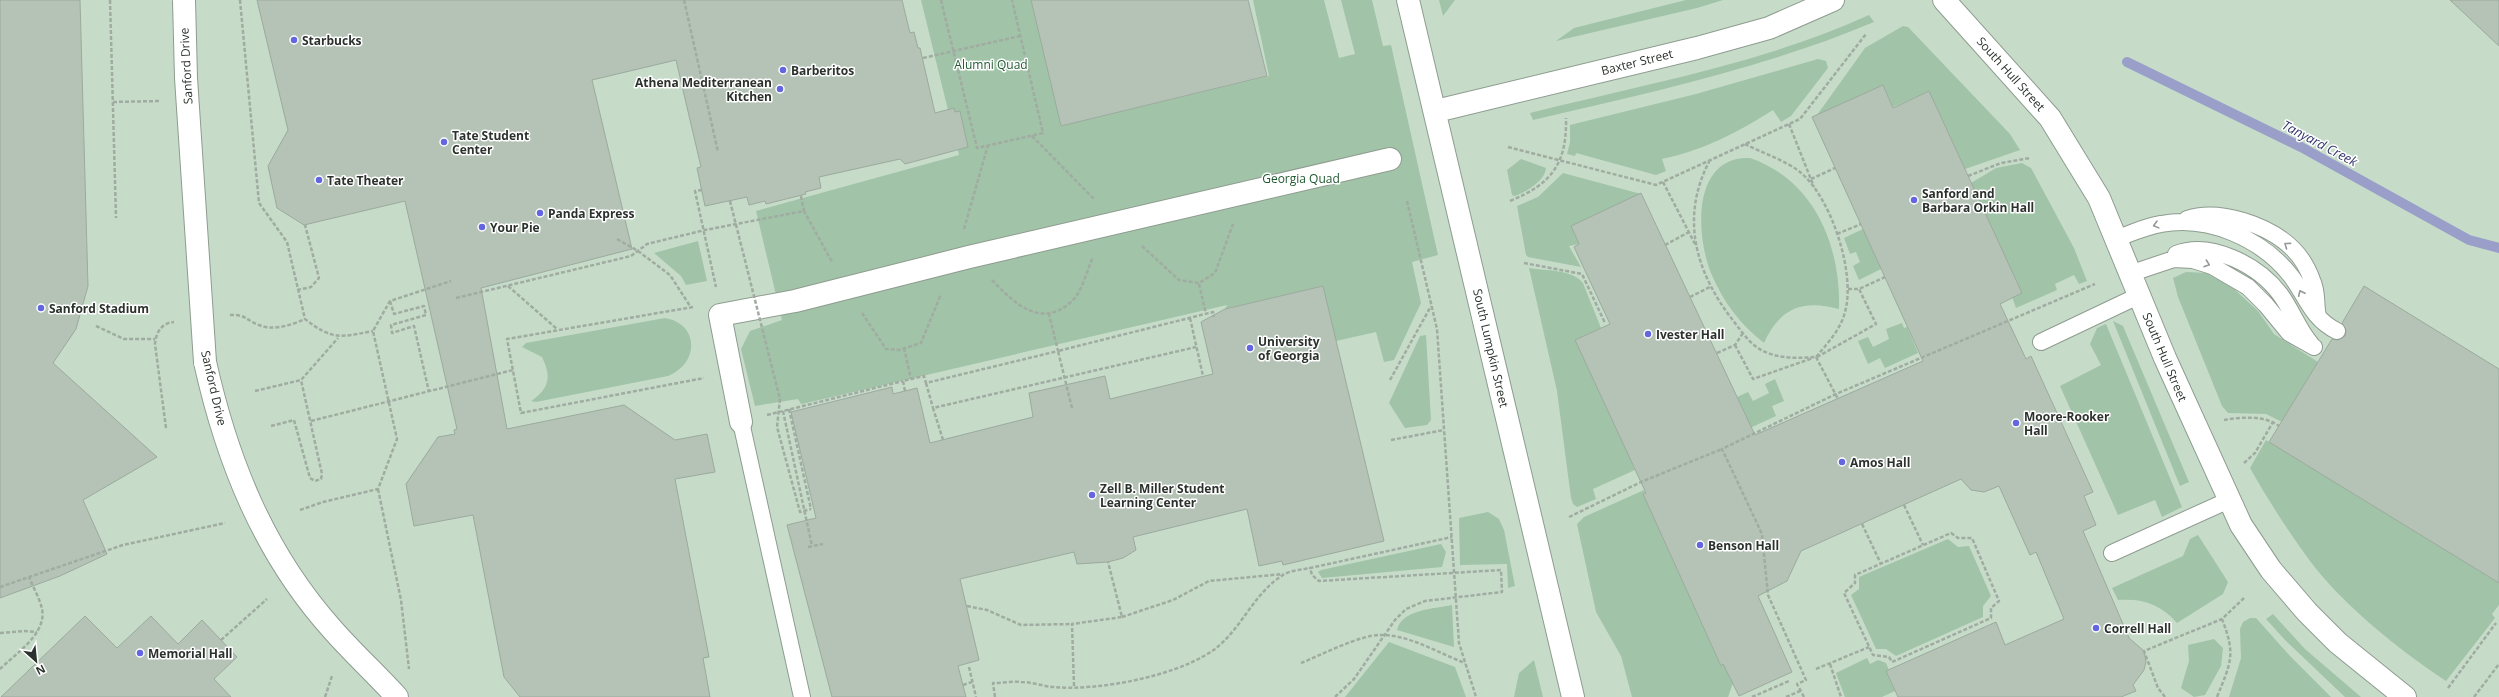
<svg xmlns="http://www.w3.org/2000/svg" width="2499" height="697" font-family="'Open Sans',sans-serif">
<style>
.built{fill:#c6dcc9}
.green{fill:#a1c3a7}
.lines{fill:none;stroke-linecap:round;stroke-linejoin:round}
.stream{stroke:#999fc9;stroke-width:10}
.building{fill:#b4c3b6;stroke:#9baa9d}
.lane-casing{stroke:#8e9c90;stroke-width:18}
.street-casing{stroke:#8e9c90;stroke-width:24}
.secondary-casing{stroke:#8e9c90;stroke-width:24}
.path{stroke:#a0aca2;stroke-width:2.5;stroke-dasharray:4 2;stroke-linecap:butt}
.lane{stroke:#fff;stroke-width:16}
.street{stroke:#fff;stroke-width:22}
.secondary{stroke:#fff;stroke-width:22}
.street-bridge-casing{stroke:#8e9c90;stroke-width:24;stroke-linecap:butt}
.path-bridge{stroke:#a0aca2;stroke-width:2.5;stroke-dasharray:4 2;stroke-linecap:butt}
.street-bridge{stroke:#fff;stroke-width:22}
.oneway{stroke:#959896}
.poi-dot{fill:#6466df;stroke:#fff;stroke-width:1.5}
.labels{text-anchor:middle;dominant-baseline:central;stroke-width:3;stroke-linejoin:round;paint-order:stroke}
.poi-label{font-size:12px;font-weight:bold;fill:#2b312c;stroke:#fff;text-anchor:start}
.street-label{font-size:12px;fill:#2b312c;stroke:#fff}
.park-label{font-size:12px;fill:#1f5930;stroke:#fff}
.water-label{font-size:13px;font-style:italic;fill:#32356a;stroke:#fff}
</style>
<rect width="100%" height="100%" fill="#d6e6d9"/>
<path class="built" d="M0 0H2499V697H0Z"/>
<path class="green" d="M921 0H1031L1061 126 1269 76 1253 0H1324L1339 58 1355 54 1341 0H1372L1383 46 1391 45 1438 255 1412 262 1421 303 1394 360 1384 362 1376 332 1336 341 1323 286 1225 309 1227 305 806 403 801 404 798 399 755 406 741 349 750 331 782 320 756 211 959 155Z
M1439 0H1455L1443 16Z
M1686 0H1723L1697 8 1556 41 1574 28Z
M1869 15 1874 22C1765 68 1648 93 1533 120L1530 113C1644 84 1762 64 1869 15Z
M1903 26 1908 27 2010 134 2020 150 1965 169 1929 91 1893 107 1883 85 1817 115 1865 48Z
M1818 59 1826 61 1828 68 1791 116 1781 122 1773 110C1739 132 1702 151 1662 159L1666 171 1656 175 1576 153 1575 156 1567 154 1570 142V125L1696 94Z
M1750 158C1814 180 1841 245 1839 309 1802 299 1780 308 1764 343 1740 324 1723 302 1711 273 1696 236 1691 156 1750 158Z
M1521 159 1546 168C1545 181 1526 192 1515 196L1512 195 1507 170Z
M2022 163 2031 168 2074 248 2087 281 2079 284 2074 275 2055 284 2057 290 2016 308 1971 183 1996 168Z
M1563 173 1641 194 1571 226 1579 244 1569 246 1581 267 1528 257 1526 255 1517 206 1538 197Z
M1863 229 1881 269 1859 280 1853 266 1860 262 1856 252 1850 254 1844 238Z
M698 241 707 281 686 285 681 276 654 253Z
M1529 268C1546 271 1572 269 1583 283L1601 328 1575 340 1621 439 1634 449 1628 454 1635 470 1593 489 1596 499 1577 507 1573 504 1571 498 1557 391Z
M2186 272 2206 273 2234 289 2258 311 2274 334 2318 362 2282 422 2266 414 2228 413 2222 406 2178 297 2173 278Z
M665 318C700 324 699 364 668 376L536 402 531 401C549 389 552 377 542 357L522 347 526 343Z
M2113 321 2123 326 2189 482 2180 486Z
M1902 323 1904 328 1907 327 1918 353 1885 368 1880 358 1868 364 1858 341 1868 337 1873 347 1889 339 1886 329Z
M2106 324 2182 507 2162 517 2155 500 2118 515 2060 386 2101 365 2090 344 2097 328Z
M1426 335 1431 420 1427 425 1405 428 1389 403 1420 336Z
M1775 379 1784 401 1772 406 1776 416 1737 434 1743 409 1737 397 1748 392 1753 401 1769 393 1765 384Z
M2266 440 2499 583V605L2492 614 2495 618 2446 681C2399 650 2344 606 2310 561 2288 531 2268 500 2250 468Z
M1644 490 1645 493 1643 494 1721 666 1724 664 1733 683 1728 697H1632L1621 656 1596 612 1577 524 1584 517Z
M1488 512 1499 519 1504 530 1515 586 1508 588 1507 564 1460 565 1459 518Z
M2198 535 2228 582 2223 594 2177 623C2161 604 2142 598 2118 600L2112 588 2183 556 2190 539Z
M1948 539 1958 547 1969 546 1991 596 1983 606V617L1896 656 1886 649H1876L1851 595 1859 589V577Z
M1441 544 1446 552 1442 567 1322 578 1318 572 1321 570Z
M1452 605 1454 647 1397 630C1402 609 1434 609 1452 605Z
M2273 614 2305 649 2361 697H2345L2285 640 2266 619Z
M2250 618H2256L2291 657 2331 697H2229L2241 658 2240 629 2243 622Z
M2214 639 2223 648 2221 666 2205 695 2194 697 2181 688 2189 661 2188 645Z
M1389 642 1455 667 1466 697H1345Z
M1867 658 1870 664 1878 660 1886 663 1889 670 1886 671 1895 691 1882 697H1845L1836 673Z
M1534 660 1543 697H1514L1519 673Z"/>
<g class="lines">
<path class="stream" d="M2127 62 2301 147 2469 240 2499 248"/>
</g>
<path class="building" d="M0 0H80L88 286 76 329 53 363 157 457 83 500 107 554 60 576 0 598Z
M257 0H902L910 33 914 32 918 48H920L935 113 954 108 955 112 960 111 968 147 905 164 900 159 819 177 821 188 805 192 806 194 766 204 765 201 749 205 747 197 705 206 697 168 701 167 676 60 592 80 632 249 481 288 507 429 624 405 675 440 707 434 715 472 675 479 709 657 703 658 710 697H520L504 677 473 515 414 526 406 484 438 437 455 434 454 430 457 429 405 201 304 225 277 208 268 166 288 130Z
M1031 0H1248L1267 76 1061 126Z
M2450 0H2499V46Z
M1883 85 1893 108 1929 91 2022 293 2000 304 2026 359 2031 356 2093 492 2084 496 2096 525 2083 531 2129 638 2144 651 2146 662 2144 670 2133 685 2136 691 2121 697H1898L1886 671 1996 622 2005 645 2064 619 2036 552 2030 555 1999 486 1984 492 1971 490 1961 479 1801 551 1787 581 1758 596 1792 672 1739 696 1723 664 1721 666 1643 494 1646 493 1575 340 1610 324 1574 247 1579 244 1571 226 1641 193 1755 435 1923 361 1812 117Z
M1323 286 1384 541 1283 565 1282 561 1259 566 1247 509 1133 537 1136 550 1123 558 1108 562 1077 564 1074 552 960 579 979 660 958 666 966 697H832L787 525 816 518 791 412 892 387 893 394 917 388 930 443 1033 417 1029 393 1105 376 1110 399 1213 374 1201 322 1225 309Z
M2364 286 2499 369V583L2269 442 2332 339 2337 340 2345 336 2346 331 2342 323Z
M85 616 117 648 151 616 178 644 202 620 237 657 214 679 231 697H1Z"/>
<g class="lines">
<g class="lane-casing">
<path id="lane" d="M2187 219C2219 208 2269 225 2293 249 2301 257 2308 269 2312 280 2318 292 2315 304 2318 316
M2115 239C2130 234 2146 226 2161 224 2209 215 2262 239 2291 276 2306 296 2312 319 2337 331
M2176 254C2211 240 2259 266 2280 294 2292 310 2298 329 2311 344
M2129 274 2174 259 2193 260 2212 266 2248 287 2266 305 2289 333 2314 347
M2041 342 2138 296
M741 422 802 697
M2112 553 2229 500"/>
</g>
<g class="street-casing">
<path id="street" d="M1944 0 2050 118 2099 198 2165 358 2241 525 2271 570 2307 612 2338 643 2405 697
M205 362C227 461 264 553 332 629 353 653 376 674 397 697
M741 422 720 315 795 301 969 257 1390 159"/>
</g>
<g class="secondary-casing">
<path id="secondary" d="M1408 0 1573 697
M1436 111 1697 48 1769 28 1833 0"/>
</g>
<path class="path" d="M110 0 116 218
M240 0 259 203 287 242 305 319C333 341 341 337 373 331
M684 0 718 152
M941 0 977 148 1043 133 1012 0
M923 58 1020 36
M113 102 160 101
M1789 124 1814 187
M1032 136 1094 199
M1508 147 1656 185 1800 119 1866 34
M1710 160C1679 218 1696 274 1735 323 1744 335 1753 348 1768 353 1783 359 1800 358 1816 357 1827 344 1841 329 1845 312 1856 273 1831 197 1800 172 1785 160 1762 153 1745 144
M1968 176 2001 163 2030 158
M1811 179 1835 168
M1663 182 1695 244
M702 190 695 191 716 287
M801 196 804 211
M1407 201 1437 329 1459 643 1476 697
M1510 201C1552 184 1567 163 1566 118
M964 229 988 145
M1837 234 1861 224
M617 239 638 251 670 275 690 306
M1665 245 1689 232
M1142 246 1179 280 1199 283 1215 273 1233 224
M1524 263 1582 274 1605 323
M992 280C1014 303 1041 330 1072 301 1081 294 1088 268 1093 257
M1199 284 1206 314
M508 286 557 329
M1848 289H1859L1885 277
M297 290 311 287 319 278 305 225
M1690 297 1710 287
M456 298 631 256 647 244 705 230 804 211 832 262
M390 301 394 314 424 306 426 315 391 325 392 333 414 326 429 392
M693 307 507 339 521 413 704 378
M862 313 886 349 899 350 921 343 941 294
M230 315C246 314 247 321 259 325 273 331 292 325 305 319
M1190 318 1203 376
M96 326 124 339H155
M1735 345 1753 379 1813 358
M904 348 911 379
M1717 353 1735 345 1743 333
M1816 357 1838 399
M1817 357 1876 324 1859 289
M1390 380 1431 306
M926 383 933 408
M255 391 301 380 338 338
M905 391 903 381 924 376 926 383 1058 351 1049 314
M1072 408 1058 351 1213 312 1214 317
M789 409 811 509
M783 411 812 546
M767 415 903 381
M2224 420C2242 417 2264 415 2279 426
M311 421 513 370
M271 426 294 420 310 478 315 481 321 479 322 474 301 380
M166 428 155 344C156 333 161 323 174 322
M943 440 933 408 1196 347
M1391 440 1444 430
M2244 463 2255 453 2273 422
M378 489 401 600 409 669
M1904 505 1923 545
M300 510 323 502 378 489 397 439 373 331 390 301 451 281
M1569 517 1641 482 1722 449
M1862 524 1881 564
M1951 533 1958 538H1972L1999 601 1991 608V618L1892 662 1889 657 1873 655 1844 593 1855 583V575Z
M0 587 123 545 225 523
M967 606 987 610 1021 625 1072 624
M1122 617 1173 600 1209 581 1283 574
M0 633 24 631 37 632
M221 640 267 599
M1301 663C1321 655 1360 635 1380 635 1408 634 1438 653 1465 663
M1830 664 1841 697
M969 667 976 697
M0 669C15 654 47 634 42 609 40 599 33 587 29 577
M1816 669 1869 647
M963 685 972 682
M1074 686 1072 624 1122 617 1108 562
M2448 688 2496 623
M325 697 332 676
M995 697 993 683C1002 683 1012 681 1021 682 1032 682 1042 686 1053 687 1098 691 1171 677 1209 653 1240 634 1252 594 1283 575 1290 570 1302 570 1310 568
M1335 697 1354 679 1395 620 1406 609 1425 601 1502 592 1501 570 1319 581 1312 575 1310 568 1452 537
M1752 697 1789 681
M1786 697 1800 691
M1804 697 1797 684 1806 680 1768 595 1762 534 1722 449 1836 394 2095 284
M2165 697 2158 688 2144 651 2222 619
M2217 697C2231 662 2236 655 2222 619L2244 598
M2474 697 2499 664"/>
<use href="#lane" class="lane"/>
<use href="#street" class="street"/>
<use href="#secondary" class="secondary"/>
<g class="street-bridge-casing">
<path id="street-bridge" d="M184 0 186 78 205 362"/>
</g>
<path class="path-bridge" d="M730 201 780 399 777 427 800 512 811 509
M808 547 823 544"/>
<use href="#street-bridge" class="street-bridge"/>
</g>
<defs><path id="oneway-chevron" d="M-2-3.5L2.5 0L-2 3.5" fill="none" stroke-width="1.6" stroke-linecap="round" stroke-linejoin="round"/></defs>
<g class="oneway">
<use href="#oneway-chevron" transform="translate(2156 225) rotate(165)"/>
<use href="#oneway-chevron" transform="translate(2287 245) rotate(-144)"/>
<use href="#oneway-chevron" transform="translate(2207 264) rotate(19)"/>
<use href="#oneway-chevron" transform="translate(2301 293) rotate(-115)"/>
</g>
<g class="poi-dot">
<circle cx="294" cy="40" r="4"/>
<circle cx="783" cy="70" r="4"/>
<circle cx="780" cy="89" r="4"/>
<circle cx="444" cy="142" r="4"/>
<circle cx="319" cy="180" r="4"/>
<circle cx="1914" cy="200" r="4"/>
<circle cx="540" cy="213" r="4"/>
<circle cx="482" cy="227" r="4"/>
<circle cx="41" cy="308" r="4"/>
<circle cx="1648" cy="334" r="4"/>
<circle cx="1250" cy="348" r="4"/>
<circle cx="2016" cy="423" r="4"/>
<circle cx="1842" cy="462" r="4"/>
<circle cx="1092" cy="495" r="4"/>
<circle cx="1700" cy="545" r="4"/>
<circle cx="2096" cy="628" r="4"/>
<circle cx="140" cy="653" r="4"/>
</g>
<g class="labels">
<g class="poi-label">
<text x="302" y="40">Starbucks</text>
<text x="791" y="70">Barberitos</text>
<text x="772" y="82" text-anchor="end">Athena Mediterranean<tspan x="772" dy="14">Kitchen</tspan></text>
<text x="452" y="135">Tate Student<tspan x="452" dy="14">Center</tspan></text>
<text x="327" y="180">Tate Theater</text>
<text x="1922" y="193">Sanford and<tspan x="1922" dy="14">Barbara Orkin Hall</tspan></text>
<text x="548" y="213">Panda Express</text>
<text x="490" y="227">Your Pie</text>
<text x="49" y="308">Sanford Stadium</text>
<text x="1656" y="334">Ivester Hall</text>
<text x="1258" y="341">University<tspan x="1258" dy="14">of Georgia</tspan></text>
<text x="2024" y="416">Moore-Rooker<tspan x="2024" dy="14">Hall</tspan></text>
<text x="1850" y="462">Amos Hall</text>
<text x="1100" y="488">Zell B. Miller Student<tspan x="1100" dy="14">Learning Center</tspan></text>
<text x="1708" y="545">Benson Hall</text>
<text x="2104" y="628">Correll Hall</text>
<text x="148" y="653">Memorial Hall</text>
</g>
<g class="street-label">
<text transform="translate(1637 62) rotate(-14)">Baxter Street</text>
<text transform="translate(186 66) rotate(-93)">Sanford Drive</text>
<text transform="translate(2011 74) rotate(48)">South Hull Street</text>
<text transform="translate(1491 348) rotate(77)">South Lumpkin Street</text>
<text transform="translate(2165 357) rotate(67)">South Hull Street</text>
<text transform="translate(214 388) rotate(77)">Sanford Drive</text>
</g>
<g class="park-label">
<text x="991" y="64">Alumni Quad</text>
<text x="1301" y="178">Georgia Quad</text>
</g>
<g class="water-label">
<text transform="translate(2320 143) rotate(28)">Tanyard Creek</text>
</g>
</g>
<g transform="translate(36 661) rotate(153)" stroke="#ffffff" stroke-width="3" paint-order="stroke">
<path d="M0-3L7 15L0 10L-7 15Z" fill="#2b312c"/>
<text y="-6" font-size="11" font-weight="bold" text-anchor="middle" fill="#2b312c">N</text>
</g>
</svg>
